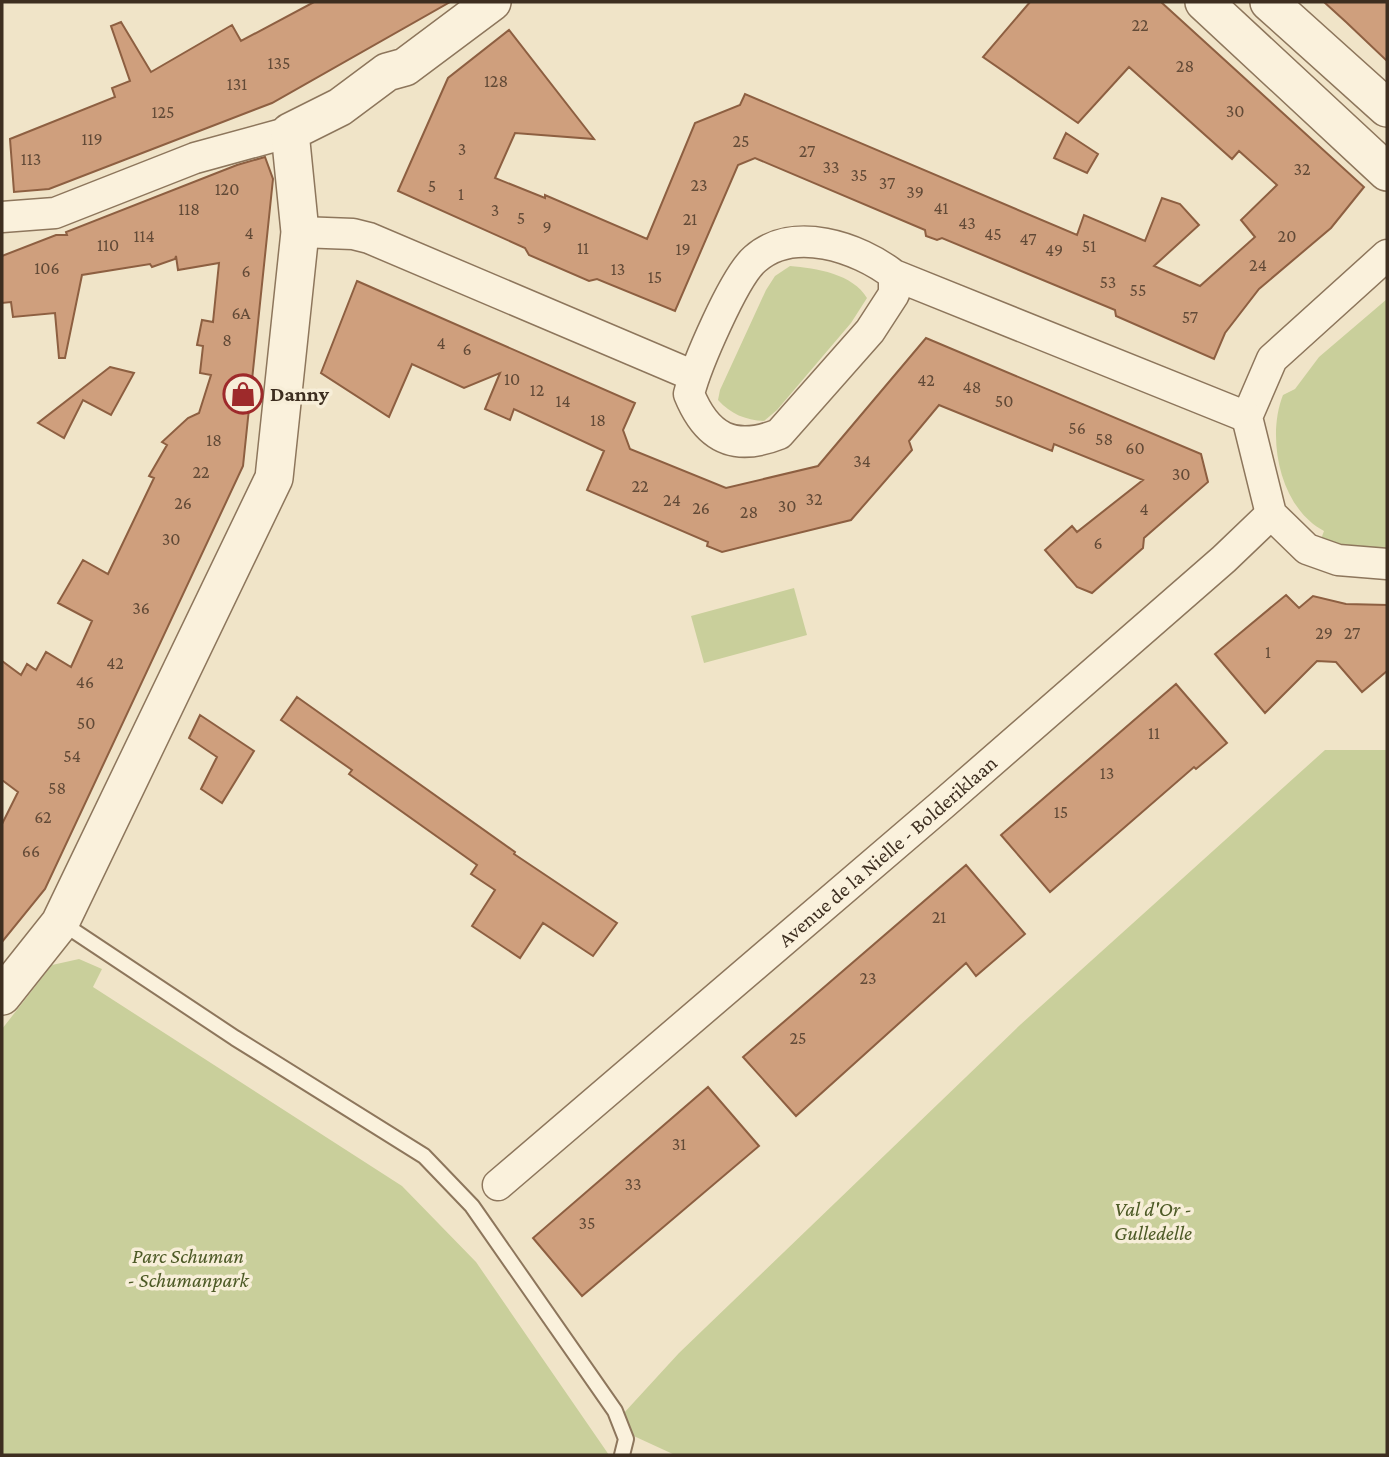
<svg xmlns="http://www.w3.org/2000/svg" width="1389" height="1457" font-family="'Crimson Pro',serif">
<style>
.green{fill:#c9cf9b}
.building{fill:#cf9f7d;stroke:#8d5f41;stroke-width:2}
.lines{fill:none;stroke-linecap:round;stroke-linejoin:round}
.service-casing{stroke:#8d765c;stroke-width:18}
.minor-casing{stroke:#8d765c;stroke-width:33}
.tertiary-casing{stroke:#8d765c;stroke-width:40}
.service{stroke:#faf1dc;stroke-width:14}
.minor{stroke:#faf1dc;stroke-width:30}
.tertiary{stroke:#faf1dc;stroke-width:37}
.labels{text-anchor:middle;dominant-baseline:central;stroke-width:7;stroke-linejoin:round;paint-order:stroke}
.number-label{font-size:18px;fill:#624a37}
.poi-label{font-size:21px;font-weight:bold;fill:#3d2e20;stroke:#f7eed8;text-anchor:start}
.street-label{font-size:21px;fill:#3d2e20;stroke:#f7eed8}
.park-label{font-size:21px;font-style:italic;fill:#4d5a26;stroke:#f7eed8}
</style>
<rect width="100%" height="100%" fill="#f0e4c8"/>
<path class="green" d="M790 266C816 268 853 274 867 298L851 323 777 410 764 421C745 420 731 414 718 400L720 390 766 290 775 276Z
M1387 299V550L1354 548 1321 539 1324 531C1280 508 1266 438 1283 395L1295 389 1319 357Z
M794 588 807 635 704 663 691 616Z
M1325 750H1387V1455H675L612 1426 679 1353 1020 1025Z
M79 959 102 969 93 987 402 1186 476 1262 609 1455H2V1029L52 965Z"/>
<path class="building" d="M314 2H450L272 103 49 189 14 192 10 139 115 97 112 88 130 81 111 26 121 22 151 72 232 25 241 41Z
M1030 2H1161L1364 187 1331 228 1259 289 1225 333 1214 359 1116 316 1115 310 942 238 937 240 926 236 925 230 755 158 738 165 675 311 597 279 589 281 529 255 525 248 398 191 448 78 509 30 594 139 515 133 495 178 545 198V195L647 239 695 123 740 105 745 94 1077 235 1084 215 1145 241 1162 198 1180 204 1199 225 1154 266 1200 286 1255 237 1241 220 1277 185 1239 151 1232 159 1129 67 1078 123 983 57Z
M1324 2H1387V61L1346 22Z
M1066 133 1098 154 1087 173 1054 158Z
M265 157 273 179 243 466 45 889 2 942V824L18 792 2 780V661L21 675 27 664 36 670 46 652 71 667 92 621 58 603 83 560 108 574 154 478 149 476 167 445 162 442 188 418 199 413 211 375 200 373 203 346 197 345 202 320 213 322 219 263 178 270 176 256 175 259 152 267 150 264 82 275 65 358H59L55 313 13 317 11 302 2 303V256L56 235H67L66 232 237 165Z
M357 281 635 403 623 430 630 449 726 488 818 466 926 338 1201 454 1208 482 1144 538 1143 548 1092 593 1077 587 1045 550 1072 526 1077 532 1143 480 1054 444 1052 451 939 405 909 441 912 450 851 520 722 552 707 546 708 542 587 490 604 451 514 409 510 420 485 409 500 373 464 388 412 364 389 417 321 373Z
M110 367 134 373 111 415 83 400 64 438 38 423Z
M1286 595 1299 608 1313 596 1346 604 1387 605V671L1362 692 1336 662 1317 661 1265 713 1215 654Z
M1176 684 1227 743 1196 769 1194 767 1050 892 1001 835Z
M297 697 515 852 514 854 617 923 593 956 543 923 520 958 472 926 495 890 471 874 477 865 349 774 352 770 281 720Z
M200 715 254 751 222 803 201 789 217 757 189 738Z
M966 865 1025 934 976 976 966 963 796 1116 743 1057Z
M708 1087 759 1146 582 1296 533 1238Z"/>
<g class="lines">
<g class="service-casing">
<path id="service" d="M62 923 235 1038 424 1156 472 1206 615 1411 626 1439 622 1455"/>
</g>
<g class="minor-casing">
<g id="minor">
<path d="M2 217 55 213 195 158 290 132"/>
<path d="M300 232 353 234 369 238 694 376"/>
<path d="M1387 255 1272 359 1247 417 1271 514 1307 549 1338 560 1387 564"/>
<path d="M894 275V294L870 331 779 434C734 452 707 438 689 394 696 366 734 277 755 259 793 225 858 247 894 275L1247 417"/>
<path id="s1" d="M498 1185 943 804 1224 559 1271 514"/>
</g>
</g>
<g class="tertiary-casing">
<path id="tertiary" d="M1204 2 1387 172
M1269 2 1387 108
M2 996 60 923 274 478 300 232 290 132 340 107 387 72 405 67 492 2"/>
</g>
<use href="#service" class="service"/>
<use href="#minor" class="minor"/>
<use href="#tertiary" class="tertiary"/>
</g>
<defs>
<g id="shop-ring" transform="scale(2.0125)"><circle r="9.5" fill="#f7eed8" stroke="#9e2a2b" stroke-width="1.5"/><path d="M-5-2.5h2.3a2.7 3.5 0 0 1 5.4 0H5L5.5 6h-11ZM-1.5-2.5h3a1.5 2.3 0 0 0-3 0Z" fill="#9e2a2b"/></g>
</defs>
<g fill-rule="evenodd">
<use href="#shop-ring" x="243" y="394"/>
</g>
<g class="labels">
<g class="number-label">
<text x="1140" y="25">22</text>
<text x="279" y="63">135</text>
<text x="1185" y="66">28</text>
<text x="496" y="81">128</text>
<text x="237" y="84">131</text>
<text x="1235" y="111">30</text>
<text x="163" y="112">125</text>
<text x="92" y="139">119</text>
<text x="741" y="141">25</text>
<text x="462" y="149">3</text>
<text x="807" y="151">27</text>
<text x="31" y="159">113</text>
<text x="831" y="167">33</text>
<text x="1302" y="169">32</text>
<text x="859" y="175">35</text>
<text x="887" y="183">37</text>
<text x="699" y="185">23</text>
<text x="432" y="186">5</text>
<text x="227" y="189">120</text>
<text x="915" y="192">39</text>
<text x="461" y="194">1</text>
<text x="941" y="208">41</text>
<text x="189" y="209">118</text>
<text x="495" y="210">3</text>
<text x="521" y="218">5</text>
<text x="690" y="219">21</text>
<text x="967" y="223">43</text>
<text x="547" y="227">9</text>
<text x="249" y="233">4</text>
<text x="993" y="234">45</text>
<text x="144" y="236">114</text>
<text x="1287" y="236">20</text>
<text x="1028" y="239">47</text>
<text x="108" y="245">110</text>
<text x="1089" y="246">51</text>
<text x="583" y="248">11</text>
<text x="683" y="249">19</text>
<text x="1054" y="250">49</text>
<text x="1258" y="265">24</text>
<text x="47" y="268">106</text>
<text x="618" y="269">13</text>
<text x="246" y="271">6</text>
<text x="655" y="277">15</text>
<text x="1108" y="282">53</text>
<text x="1138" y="290">55</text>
<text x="241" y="313">6A</text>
<text x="1190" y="317">57</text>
<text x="227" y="340">8</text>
<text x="441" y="343">4</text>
<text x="467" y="349">6</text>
<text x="512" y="379">10</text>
<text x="926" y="380">42</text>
<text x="972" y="387">48</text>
<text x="537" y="390">12</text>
<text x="563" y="401">14</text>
<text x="1004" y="401">50</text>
<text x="598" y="420">18</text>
<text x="1077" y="428">56</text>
<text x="1104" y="439">58</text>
<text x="214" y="440">18</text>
<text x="1135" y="448">60</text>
<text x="862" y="461">34</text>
<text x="201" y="472">22</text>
<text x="1181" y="474">30</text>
<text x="640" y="486">22</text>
<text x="814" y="499">32</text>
<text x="672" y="500">24</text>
<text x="183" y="503">26</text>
<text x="787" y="506">30</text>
<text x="701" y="508">26</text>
<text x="1144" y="509">4</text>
<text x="749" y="512">28</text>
<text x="171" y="539">30</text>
<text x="1098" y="543">6</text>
<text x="141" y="608">36</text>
<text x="1324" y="633">29</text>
<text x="1352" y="633">27</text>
<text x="1268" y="652">1</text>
<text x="115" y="663">42</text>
<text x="85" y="682">46</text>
<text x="86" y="723">50</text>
<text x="1154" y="733">11</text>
<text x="72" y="756">54</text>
<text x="1107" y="773">13</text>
<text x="57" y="788">58</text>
<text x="1061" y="812">15</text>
<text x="43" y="817">62</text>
<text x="31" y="851">66</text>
<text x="939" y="917">21</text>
<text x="868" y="978">23</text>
<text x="798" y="1038">25</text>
<text x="679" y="1144">31</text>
<text x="633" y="1184">33</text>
<text x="587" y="1223">35</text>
</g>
<g class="poi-label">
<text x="270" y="394">Danny</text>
</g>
<g class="street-label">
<text stroke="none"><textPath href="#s1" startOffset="513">Avenue de la Nielle - Bolderiklaan</textPath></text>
</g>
<g class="park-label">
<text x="1153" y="1209">Val d'Or -<tspan x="1153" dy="24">Gulledelle</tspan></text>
<text x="188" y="1256">Parc Schuman<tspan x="188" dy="24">- Schumanpark</tspan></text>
</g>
</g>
<rect width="1389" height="1457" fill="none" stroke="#3d2e20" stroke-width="7"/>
</svg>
